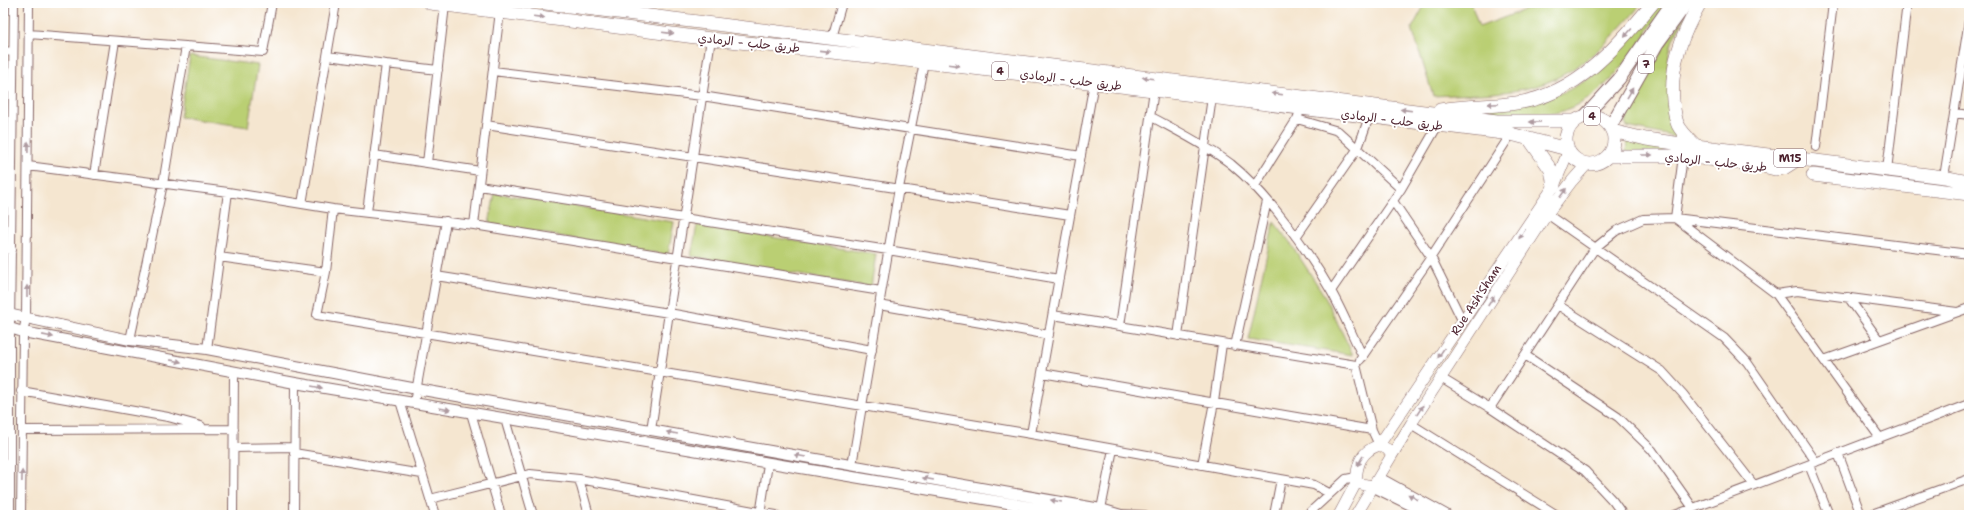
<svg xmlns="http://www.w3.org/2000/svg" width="1972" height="518" font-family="'Shantell Sans','Playpen Sans Arabic',sans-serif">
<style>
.green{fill:#bacf73;stroke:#82774f}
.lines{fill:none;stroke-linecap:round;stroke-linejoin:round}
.minor-casing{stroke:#866565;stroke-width:10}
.tertiary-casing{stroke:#866565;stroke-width:12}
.secondary-casing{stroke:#866565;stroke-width:12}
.primary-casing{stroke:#866565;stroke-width:14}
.trunk-casing{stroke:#866565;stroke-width:14}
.minor{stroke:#fff;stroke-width:8}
.tertiary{stroke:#fff;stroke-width:10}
.secondary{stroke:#fff;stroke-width:11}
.primary{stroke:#fff;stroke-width:12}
.trunk{stroke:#fff;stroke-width:13}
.oneway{fill:#ae9aa0}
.labels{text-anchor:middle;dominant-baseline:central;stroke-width:4;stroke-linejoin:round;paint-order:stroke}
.shield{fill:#fff;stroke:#80626b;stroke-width:1}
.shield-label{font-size:11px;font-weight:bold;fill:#4a1f2b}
.street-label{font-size:12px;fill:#4a1f2b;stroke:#fff}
</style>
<rect width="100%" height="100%" fill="#fff"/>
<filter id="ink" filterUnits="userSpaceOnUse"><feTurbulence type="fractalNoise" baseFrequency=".025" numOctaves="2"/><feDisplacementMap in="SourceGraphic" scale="8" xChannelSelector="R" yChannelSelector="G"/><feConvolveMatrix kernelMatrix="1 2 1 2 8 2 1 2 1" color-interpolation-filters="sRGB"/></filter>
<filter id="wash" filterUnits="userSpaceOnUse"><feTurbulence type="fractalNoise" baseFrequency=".012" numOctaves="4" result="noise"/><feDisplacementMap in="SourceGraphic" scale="16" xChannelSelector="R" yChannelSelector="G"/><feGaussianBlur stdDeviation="0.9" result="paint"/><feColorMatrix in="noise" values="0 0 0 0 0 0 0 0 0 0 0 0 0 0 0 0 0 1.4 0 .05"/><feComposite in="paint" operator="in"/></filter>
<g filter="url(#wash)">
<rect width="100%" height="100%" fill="#f5e6d0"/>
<path class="green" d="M1429 3H1471L1479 27 1543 3H1642C1612 40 1573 80 1524 89 1494 95 1463 94 1433 96L1412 28 1424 6Z
M1660 3H1667C1638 43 1607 103 1555 113 1533 117 1491 111 1467 110L1565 92 1592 77 1618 52Z
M1695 3C1688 15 1678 28 1673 40 1660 74 1675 107 1685 139L1627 127 1625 123 1632 104 1669 38Z
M190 56 258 65 248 127 180 117Z
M1627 140 1777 161 1626 152Z
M495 193 674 222 668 255 489 224Z
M1274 222 1289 241 1324 295 1353 355 1248 339Z
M697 225 876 254 871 287 691 256Z"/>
</g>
<g filter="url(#ink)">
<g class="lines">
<g class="minor-casing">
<path id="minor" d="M29 34 263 52 272 3
M832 38 842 3
M3 51 13 52
M328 56 386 64 367 212
M386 64 438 70
M493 71 702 96 1081 156
M1301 108 1297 119 1338 131 1401 189
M1954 113 1969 115
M1150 116C1177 131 1206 145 1231 164 1268 194 1307 249 1331 291 1343 312 1352 335 1363 357
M486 125 1070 215
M1816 147 1833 3
M374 155 480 171
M1683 156 1675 218 1776 294 1880 438
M427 163 445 5
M28 166 228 192 333 209 474 225 881 291
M1887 170 1907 3
M94 175 115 41
M1944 177 1969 20
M479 186 888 250 1059 279
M1254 187 1297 119
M1393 201 1431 257 1463 322
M302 204 336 3
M333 209 326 272 317 315 1031 434 1314 485 1329 493
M1547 214 1724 338 1747 362 1816 462
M474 225 500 11
M1296 237 1358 148 1369 117
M3 249 12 250
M219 257 326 272
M436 276 669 313 872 350
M1331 291 1401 189 1438 125
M1776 294 1797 291 1957 312
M1848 297 1879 340
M879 305 1049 335
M1558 305 1662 371 1683 394 1754 485
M1053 315 1356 365 1372 430
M1120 326 1154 90
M1178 336 1212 97
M130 340 163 184 186 46
M1235 346 1267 201
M207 349 228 192
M1525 355 1618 417 1652 450 1693 508
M1360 360 1431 257 1511 134
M1824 360 1969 308
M1042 373 1372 430 1379 445
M1441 378 1490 408 1585 471 1613 501 1623 515
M21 391 168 417 201 426
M400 401 435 515
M414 403 446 221
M1490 408 1595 248 1616 231 1643 219 1675 218 1969 254
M471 413 501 515
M505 419 533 515
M1411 424 1557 515
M23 430 234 429
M651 430 711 39
M1031 434 1094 82
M234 448 294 447
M294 453 422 474
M1838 453 1861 515
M852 465 899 188 924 62
M1202 465 1214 402 1222 344
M1809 465 1829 515
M579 479 589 515
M430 499 530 474 579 479 776 515
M1101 509 1113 449
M1119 514 1145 515
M10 515V327L14 3
M21 515 23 332 26 319 29 3
M233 515 234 372
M294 515 295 383
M760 515 768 464
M1274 515 1281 479
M1307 515 1346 479 1356 477
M1675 515 1969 404
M1869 515 1969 479"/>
</g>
<g class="tertiary-casing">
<path id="tertiary" d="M3 313 130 340 207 349 417 389 1101 509 1121 515
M3 326 23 332 295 383 1079 515
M1379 478 1446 515
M1372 486 1431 515"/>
</g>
<g class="secondary-casing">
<path id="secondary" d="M1379 445 1554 186 1568 152
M1392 455 1411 424 1547 214 1572 181 1587 164
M1339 515 1356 483
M1356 515 1392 455 1387 449 1379 445C1360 452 1357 464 1356 483L1372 486"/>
</g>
<g class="primary-casing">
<path id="primary" d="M1585 116 1619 79 1672 3
M1610 127 1657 44 1687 3"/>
</g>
<g class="trunk-casing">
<path id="trunk" d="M430 3 711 39 924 62 1511 134 1567 149
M545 3 1497 121H1574
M1440 110C1467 105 1490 107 1516 103 1576 95 1617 47 1653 3
M1566 140a24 24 0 1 1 48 0a24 24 0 1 1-48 0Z
M1612 131 1646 139 1696 146 1944 177 1969 182
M1530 140 1551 170 1554 186
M1696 146C1690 140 1682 133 1678 125 1675 119 1674 109 1673 101 1670 65 1682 34 1700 3
M1608 156H1683L1759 165 1775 169 1784 168 1798 159
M1813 175 1969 194"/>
</g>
<use href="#minor" class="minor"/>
<use href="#tertiary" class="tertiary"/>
<use href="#secondary" class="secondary"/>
<use href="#primary" class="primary"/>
<use href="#trunk" class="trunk"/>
</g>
<defs><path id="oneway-solid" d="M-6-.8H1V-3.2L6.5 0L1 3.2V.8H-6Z"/></defs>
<g class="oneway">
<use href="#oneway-solid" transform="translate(539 17) rotate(7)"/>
<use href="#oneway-solid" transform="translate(668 33) rotate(7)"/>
<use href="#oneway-solid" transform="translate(1628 33) rotate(130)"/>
<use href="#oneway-solid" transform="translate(825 51) rotate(6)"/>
<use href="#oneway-solid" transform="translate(954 65) rotate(7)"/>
<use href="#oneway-solid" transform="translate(1148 78) rotate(-173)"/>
<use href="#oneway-solid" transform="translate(1630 93) rotate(-60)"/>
<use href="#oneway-solid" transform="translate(1277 94) rotate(-173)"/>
<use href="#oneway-solid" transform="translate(1493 104) rotate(177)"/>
<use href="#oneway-solid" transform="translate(1406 110) rotate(-173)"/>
<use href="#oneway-solid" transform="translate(1535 122) rotate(179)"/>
<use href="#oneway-solid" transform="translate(28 147) rotate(-89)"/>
<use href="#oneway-solid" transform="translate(1647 155)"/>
<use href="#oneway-solid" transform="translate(1563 193) rotate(-54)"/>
<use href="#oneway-solid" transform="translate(1522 234) rotate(124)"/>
<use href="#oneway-solid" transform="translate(27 291) rotate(-90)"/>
<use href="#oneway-solid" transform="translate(1491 301) rotate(-57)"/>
<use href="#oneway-solid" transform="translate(48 336) rotate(11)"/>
<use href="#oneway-solid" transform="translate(1441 353) rotate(124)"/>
<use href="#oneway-solid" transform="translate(176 361) rotate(11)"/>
<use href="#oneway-solid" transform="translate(317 387) rotate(10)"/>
<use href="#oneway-solid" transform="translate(445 409) rotate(10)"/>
<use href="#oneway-solid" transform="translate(1420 410) rotate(-57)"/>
<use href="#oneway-solid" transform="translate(672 433) rotate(-170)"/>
<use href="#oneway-solid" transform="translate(800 456) rotate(-170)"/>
<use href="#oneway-solid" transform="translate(1360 461) rotate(121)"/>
<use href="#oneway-solid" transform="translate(22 476) rotate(-89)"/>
<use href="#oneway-solid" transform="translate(928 479) rotate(-170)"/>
<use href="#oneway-solid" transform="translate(1413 497) rotate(-151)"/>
<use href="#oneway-solid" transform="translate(1056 501) rotate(-170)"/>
</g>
</g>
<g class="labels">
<g class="shield">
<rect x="1638" y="55" width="16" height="18" rx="3"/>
<rect x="992" y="62" width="16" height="18" rx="3"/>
<rect x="1584" y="107" width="16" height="18" rx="3"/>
<rect x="1774" y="149" width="32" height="18" rx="3"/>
</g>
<g class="shield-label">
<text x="1646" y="64">7</text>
<text x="1000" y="71">4</text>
<text x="1592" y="116">4</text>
<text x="1790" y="158">M15</text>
</g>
<g class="street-label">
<text transform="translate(749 43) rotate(6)">طريق حلب - الرمادي</text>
<text transform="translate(1071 80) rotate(7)">طريق حلب - الرمادي</text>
<text transform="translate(1392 120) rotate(7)">طريق حلب - الرمادي</text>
<text transform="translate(1716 162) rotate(6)">طريق حلب - الرمادي</text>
<text transform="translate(1476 300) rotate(-57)">Rue Ash'Sham</text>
</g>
</g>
<rect width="1972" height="518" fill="none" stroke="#fff" stroke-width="16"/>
</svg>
